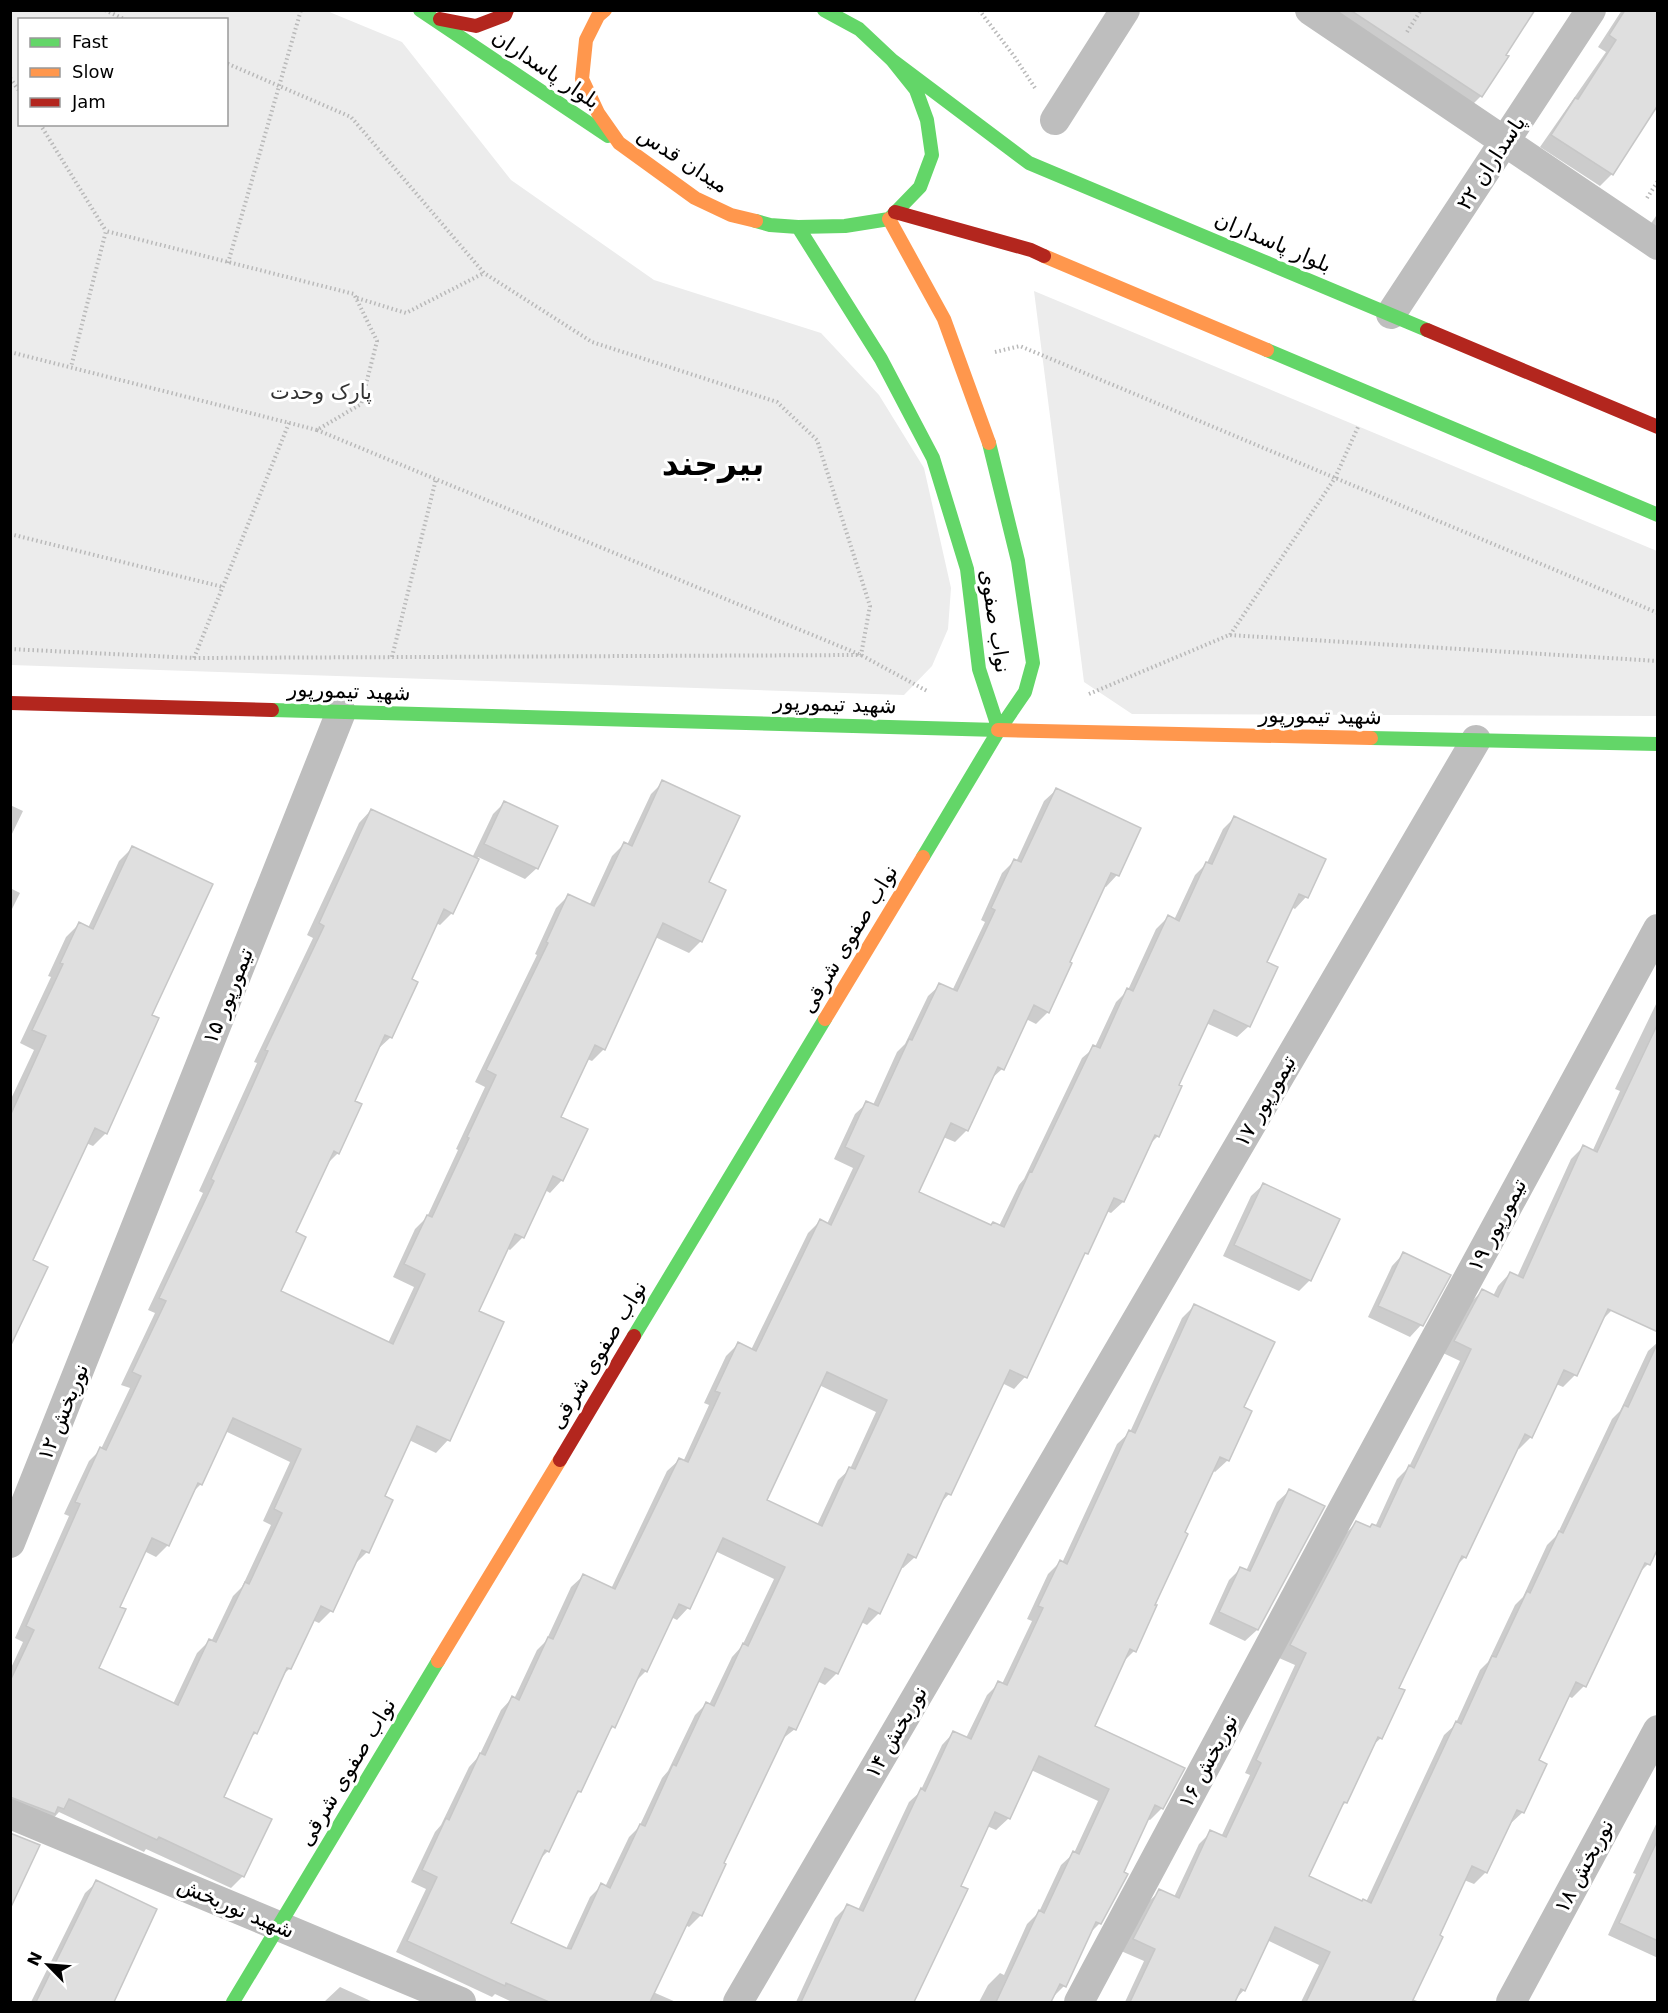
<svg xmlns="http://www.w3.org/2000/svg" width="1668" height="2013" font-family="'DejaVu Sans','Noto Sans Arabic',sans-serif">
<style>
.green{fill:#ececec;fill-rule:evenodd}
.shadow{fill:#0003;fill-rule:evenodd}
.building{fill:#dfdfdf;stroke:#c7c7c7;stroke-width:1.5;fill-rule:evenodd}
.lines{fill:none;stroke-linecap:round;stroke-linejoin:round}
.path{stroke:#b9b9b9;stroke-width:4;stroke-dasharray:1.5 3;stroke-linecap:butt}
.street{stroke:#bebebe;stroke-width:30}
.fast{stroke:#63d668;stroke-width:14}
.slow{stroke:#ff974d;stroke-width:14}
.jam{stroke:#b3261e;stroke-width:14}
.labels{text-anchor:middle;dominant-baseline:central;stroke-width:6;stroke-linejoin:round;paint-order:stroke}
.street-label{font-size:21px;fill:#000;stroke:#fff}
.park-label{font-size:21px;fill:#333;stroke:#fff}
.town-label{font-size:33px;font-weight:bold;fill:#000;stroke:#fff}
</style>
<rect width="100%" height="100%" fill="#fff"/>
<path class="green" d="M11 11H327L402 42 511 180 654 280 821 333 879 395 924 468 951 588 948 629 932 666 904 695 11 665ZM20 20H226V124H20Z
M1034 291 1657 551V716L1132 714 1084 682Z"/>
<path class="shadow" d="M1311 10H1416L1504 55 1481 96 1469 108Z
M1622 10H1658V103L1612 174 1600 186 1540 147 1606 52 1598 47Z
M1658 213V243L1644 234Z
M663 782 707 883 701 941 689 953 655 937 604 1049 592 1061 587 1059 559 1117 586 1129 562 1180 550 1193 545 1190 523 1237 510 1250 507 1248 477 1312 502 1323 448 1440 436 1453 409 1440 383 1497 367 1552 355 1564 331 1611 319 1623 312 1620 290 1668 282 1676 256 1733 250 1738 222 1798 243 1876 231 1888 146 1849 144 1852 59 1812 51 1821 10 1812V1670L23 1642 15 1638 69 1516 64 1514 89 1461 101 1449 130 1388 121 1385 155 1313 148 1310 203 1193 199 1191 257 1063 254 1062 313 938 307 935 359 823 371 810 472 858 493 814 504 803 537 868 525 879 478 857 452 913 440 925 436 923 410 979 391 1037 378 1049 353 1102 338 1153 326 1165 294 1233 279 1292 388 1343 414 1287 393 1277 415 1229 427 1217 458 1150 456 1149 485 1087 475 1082 537 955 535 954 556 908 568 896 589 906 612 856 624 844 627 845 651 794ZM225 1431 290 1462 263 1521 271 1525 242 1587 233 1596 211 1642 209 1641 197 1653 173 1704 97 1669 118 1607 144 1551 156 1557 168 1545 193 1492 201 1484Z
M1056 790 1139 828 1117 875 1106 887 1103 886 1048 1012 1036 1024 1026 1019 1002 1069 990 1080 967 1130 955 1142 943 1137 917 1192 990 1227 999 1226 1019 1185 1024 1179 1082 1058 1095 1047 1116 1002 1128 990 1156 929 1168 917 1174 920 1195 875 1207 863 1223 829 1234 818 1306 897 1295 909 1291 907 1265 962 1249 1026 1237 1037 1206 1023 1177 1085 1158 1136 1150 1144 1123 1202 1111 1213 1106 1211 1086 1253 1080 1260 1025 1377 1014 1389 1002 1383 949 1494 939 1505 915 1557 903 1568 900 1567 879 1613 867 1625 861 1622 837 1673 825 1685 817 1681 795 1729 781 1740 722 1864 701 1915 689 1927 685 1925 653 1992 676 2002H512L495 1994 492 1997 396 1952 426 1889 411 1882 435 1832 441 1825 469 1767 479 1756 501 1710 512 1698 514 1699 537 1650 546 1641 571 1587 583 1576 611 1589 667 1471 679 1460 683 1462 709 1405 704 1403 726 1356 738 1344 751 1350 808 1233 820 1221 827 1224 853 1168 834 1159 855 1114 867 1103 873 1105 897 1052 905 1044 928 996 940 985 952 991 985 922 981 920 1002 873 1014 861 1016 862 1044 801ZM819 1385 876 1412 850 1469 838 1480 817 1525 765 1501ZM715 1551 774 1579 742 1646 732 1657 709 1705 706 1704 695 1715 668 1771 662 1778 639 1827 629 1837 605 1887 602 1885 590 1897 566 1949 509 1924 539 1860 548 1851 573 1798 580 1791 607 1733 613 1727 634 1683 646 1671 671 1617 677 1620 688 1608Z
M10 805 23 811 10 838Z
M132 848 150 1015 106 1133 93 1146 86 1143 31 1261 10 1337V1101L34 1050 20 1043 51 977 48 976 66 937 79 924 88 928 119 861Z
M10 888 20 893 10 913Z
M1658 1000V1218L1612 1310 1600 1322 1575 1375 1563 1387 1556 1384 1531 1437 1519 1449 1517 1448 1465 1557 1454 1568 1397 1689 1381 1738 1371 1747 1346 1802 1339 1809 1307 1877 1362 1902H1366L1444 1735 1455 1725 1480 1670 1488 1662 1515 1605 1523 1597 1547 1545 1557 1535 1612 1419 1620 1411 1648 1351 1658 1342V1544L1648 1564 1637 1575 1584 1686 1572 1698 1568 1696 1537 1761 1523 1812 1510 1824H1509L1486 1872 1474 1884 1464 1880 1412 1999 1420 2002H1301L1319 1965 1267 1940 1244 1990 1233 2002H1125L1144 1961 1121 1951 1147 1903 1160 1891 1174 1897 1199 1844 1211 1832 1221 1837 1250 1775 1245 1773 1295 1665 1279 1658 1344 1535 1357 1522 1369 1528 1375 1527 1397 1479 1409 1467 1460 1361 1443 1353 1470 1303 1482 1291 1493 1296 1498 1286 1510 1273 1517 1277 1571 1159 1583 1147 1592 1152 1620 1091 1615 1089Z
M1263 1185 1310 1280 1299 1291 1223 1256 1251 1196Z
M1403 1254 1421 1325 1410 1337 1368 1317 1392 1266Z
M1194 1306 1242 1408 1228 1460 1215 1472 1212 1470 1183 1533 1134 1651 1122 1663 1093 1727 1162 1808 1150 1820 1147 1819 1100 1923 1088 1935 1064 1986 1052 1998 1050 2002H979L988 1985 1000 1973 1004 1975 1027 1924 1039 1912 1061 1865 1074 1853 1098 1801 1031 1770 1009 1818 996 1830 987 1826 959 1886 966 1889 912 2002H796L835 1918 848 1905 858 1910 909 1802 920 1792 942 1745 954 1732 966 1738 987 1695 999 1683 1002 1684 1032 1621 1027 1619 1048 1574 1060 1562 1062 1563 1117 1444 1130 1432 1182 1318Z
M1289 1491 1323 1507 1257 1630 1245 1641 1209 1624 1229 1580 1241 1568 1246 1571 1277 1502Z
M1658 1820V1958L1608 1935 1636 1874 1633 1873Z
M97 1882 155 1909 113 2002H31L85 1893Z
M340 1987 373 2002H324Z"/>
<path class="building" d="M1350 10H1535L1506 55 1509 56 1482 97Z
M1625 10H1658V105L1613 175 1551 135 1575 98 1578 99 1616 40 1609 35Z
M662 780 740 816 709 882 726 890 702 942 663 923 605 1050 595 1045 561 1117 588 1129 563 1181 553 1176 524 1238 515 1234 479 1311 504 1322 450 1441 417 1426 385 1496 393 1500 369 1553 362 1550 333 1612 321 1606 291 1669 287 1668 257 1734 254 1732 224 1797 272 1819 244 1877 159 1837 157 1840 69 1799 64 1809 58 1807 55 1814 10 1797V1681L34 1630 26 1626 80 1504 75 1502 100 1447 106 1450 141 1376 132 1372 166 1301 159 1298 214 1181 211 1179 268 1051 265 1050 324 926 319 923 371 809 479 859 453 914 444 909 412 979 418 982 392 1038 385 1035 355 1101 362 1104 339 1154 334 1151 296 1232 306 1237 281 1291 393 1344 425 1274 404 1264 427 1215 432 1217 469 1138 467 1137 496 1075 486 1070 548 943 546 942 568 894 594 906 624 842 632 846ZM233 1418 301 1449 274 1509 282 1513 249 1584 245 1582 216 1642 209 1639 178 1705 99 1668 126 1609 120 1607 152 1538 169 1546 198 1483 202 1485Z
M1056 788 1141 828 1119 876 1111 873 1070 962 1072 963 1049 1013 1034 1005 1004 1070 998 1067 968 1131 951 1123 919 1192 991 1225 993 1222 1004 1227 1030 1171 1032 1172 1093 1045 1100 1048 1127 988 1133 991 1168 915 1179 921 1206 862 1212 864 1234 816 1326 859 1308 898 1299 894 1267 962 1278 967 1250 1027 1214 1010 1179 1085 1182 1086 1159 1137 1155 1135 1124 1202 1114 1198 1088 1254 1085 1253 1027 1378 1010 1370 951 1495 946 1493 916 1558 908 1554 880 1614 869 1608 838 1674 825 1668 796 1730 789 1727 724 1863 726 1864 702 1916 693 1912 650 2002H549L506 1983 505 1986 407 1941 437 1877 422 1870 446 1818 449 1820 480 1753 485 1755 512 1696 519 1700 548 1637 553 1639 583 1574 615 1589 679 1458 688 1462 720 1393 715 1391 738 1342 756 1351 820 1219 831 1225 864 1156 845 1147 866 1101 878 1106 909 1039 912 1040 939 983 957 991 995 910 991 908 1014 859 1021 862ZM827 1372 887 1400 855 1469 849 1467 822 1526 767 1500ZM723 1538 785 1567 748 1646 743 1643 714 1706 706 1702 676 1766 673 1764 645 1826 640 1824 610 1888 601 1883 571 1949 566 1948 511 1923 545 1850 549 1852 578 1791 581 1792 612 1726 615 1728 642 1669 647 1672 679 1604 690 1609Z
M504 801 558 826 538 869 484 844Z
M132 846 213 884 152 1015 159 1018 107 1134 95 1128 33 1260 48 1267 10 1347V1116L46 1036 32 1030 63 964 60 963 79 922 93 929Z
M1658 1023V1332L1608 1309 1577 1376 1564 1370 1532 1438 1525 1434 1466 1558 1462 1556 1399 1688 1405 1690 1382 1739 1378 1737 1347 1803 1344 1802 1309 1876 1362 1901 1363 1899 1371 1903 1456 1721 1461 1724 1492 1656 1496 1657 1527 1591 1530 1593 1559 1531 1563 1533 1624 1405 1628 1407 1658 1342V1548L1650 1565 1645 1563 1586 1687 1576 1682 1539 1760 1547 1764 1524 1813 1517 1810 1487 1873 1472 1866 1440 1935 1443 1937 1412 2002H1306L1330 1952 1275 1927 1245 1991 1241 1989 1235 2002H1130L1155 1949 1133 1939 1159 1889 1179 1898 1210 1830 1226 1837 1261 1763 1256 1760 1306 1653 1290 1645 1352 1528 1356 1521 1370 1527 1372 1524 1380 1527 1409 1465 1414 1468 1471 1349 1454 1341 1482 1289 1498 1297 1510 1272 1523 1278 1583 1145 1597 1152Z
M1263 1183 1340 1219 1311 1281 1234 1245Z
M1403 1252 1451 1275 1423 1326 1378 1306Z
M1194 1304 1275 1342 1244 1407 1252 1411 1229 1461 1220 1457 1185 1532 1188 1534 1155 1605H1157L1136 1652 1130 1649 1095 1726 1185 1768 1163 1809 1155 1805 1124 1872 1128 1874 1101 1924 1096 1922 1066 1987 1060 1984 1051 2002H996L1039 1910 1044 1913 1073 1851 1079 1854 1109 1789 1039 1756 1010 1819 995 1812 961 1886 968 1889 914 2002H801L847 1904 863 1911 921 1788 925 1791 953 1731 971 1739 998 1681 1007 1685 1043 1608 1038 1606 1060 1560 1067 1564 1129 1430 1135 1433Z
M1289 1489 1325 1506 1258 1630 1219 1612 1240 1567 1250 1571Z
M10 1833 40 1845 10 1909Z
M1658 1839V1941L1619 1923Z
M96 1880 157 1909 114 2002H36Z"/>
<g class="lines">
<path class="path" d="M105 10 126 20
M979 10 1014 56 1035 88
M1407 32 1421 10
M10 78 20 92
M40 124 106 231
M1647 198 1658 181
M228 263 301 10
M357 298 406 313 484 273
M10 352 317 430 361 404 377 341 354 294 106 231 71 367
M995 352 1020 346 1658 613
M317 430 861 655 927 691
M10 534 223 587
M1230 635 1335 478 1358 427
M10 649 194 658 861 655 870 606 817 440 777 402 592 342 484 273 351 117 226 63
M392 657 436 479
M194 658 289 423
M1089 694 1229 635 1658 661"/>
<path class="street" d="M1310 10 1658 245
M1055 120 1125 10
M1391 314 1591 10
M10 1543 341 712
M10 1814 461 2002
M738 2002 1476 740
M1079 2002 1337 1520 1658 929
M1511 2002 1658 1730"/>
<path class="fast" d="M420 10 608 136
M892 60 1029 163 1427 330
M756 221 770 225 798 227 845 226 889 219 920 187 932 155 927 120 916 90 892 60 859 29 824 10
M798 227 881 359 933 458 967 569 979 669 999 730
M1267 350 1658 515
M272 710 998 730
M1371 738 1658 744
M923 857 999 730 1025 692 1033 663 1018 561 989 443
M634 1336 825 1019
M233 2002 438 1661"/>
<path class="slow" d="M605 10 598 16 586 40 582 79 598 113 619 143 695 198 731 215 756 221
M889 219 944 319 989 443
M1044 256 1267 350
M998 730 1371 738
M825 1019 923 857
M438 1661 560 1460"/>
<path class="jam" d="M440 19 476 26 505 15 507 10
M895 212 1031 250 1044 256
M1427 330 1658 427
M10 703 272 710
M560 1460 634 1336"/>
</g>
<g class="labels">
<g class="street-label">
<text transform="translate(546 69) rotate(34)">بلوار پاسداران</text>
<text transform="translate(683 160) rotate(33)">میدان قدس</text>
<text transform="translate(1491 163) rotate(-57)">پاسداران ۲۲</text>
<text transform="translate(1273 242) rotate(23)">بلوار پاسداران</text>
<text transform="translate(995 621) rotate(81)">نواب صفوی</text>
<text transform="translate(349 691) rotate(2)">شهید تیمورپور</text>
<text transform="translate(835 704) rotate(2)">شهید تیمورپور</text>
<text transform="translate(1320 716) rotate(1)">شهید تیمورپور</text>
<text transform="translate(849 939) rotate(-59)">نواب صفوی شرقی</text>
<text transform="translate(228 996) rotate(-68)">تیمورپور ۱۵</text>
<text transform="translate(1265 1101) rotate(-60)">تیمورپور ۱۷</text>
<text transform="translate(1497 1225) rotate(-62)">تیمورپور ۱۹</text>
<text transform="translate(598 1355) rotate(-59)">نواب صفوی شرقی</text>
<text transform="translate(63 1412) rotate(-68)">نوربخش ۱۲</text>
<text transform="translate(896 1732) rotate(-60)">نوربخش ۱۴</text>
<text transform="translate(1208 1761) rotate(-62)">نوربخش ۱۶</text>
<text transform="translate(347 1772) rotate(-59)">نواب صفوی شرقی</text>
<text transform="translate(1584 1866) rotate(-62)">نوربخش ۱۸</text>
<text transform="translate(236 1908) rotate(23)">شهید نوربخش</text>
</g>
<g class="park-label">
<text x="321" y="392">پارک وحدت</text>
</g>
<g class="town-label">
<text x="713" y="463">بیرجند</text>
</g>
</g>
<rect width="1668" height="2013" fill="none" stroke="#000000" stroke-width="24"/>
<rect x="18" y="18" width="210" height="108" fill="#ffffff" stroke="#999999" stroke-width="1.5"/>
<rect x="30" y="38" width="30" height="9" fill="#63d668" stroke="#999999" stroke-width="1.5"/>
<text x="72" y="48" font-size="18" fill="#000000">Fast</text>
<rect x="30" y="68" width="30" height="9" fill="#ff974d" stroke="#999999" stroke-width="1.5"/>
<text x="72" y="78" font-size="18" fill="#000000">Slow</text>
<rect x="30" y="98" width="30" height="9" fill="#b3261e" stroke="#999999" stroke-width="1.5"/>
<text x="72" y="108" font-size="18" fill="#000000">Jam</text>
<g transform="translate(48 1965) rotate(295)" stroke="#ffffff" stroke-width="4.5" paint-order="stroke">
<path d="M0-4.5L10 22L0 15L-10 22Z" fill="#000000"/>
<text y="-9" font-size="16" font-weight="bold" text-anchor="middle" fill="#000000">N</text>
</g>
</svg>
